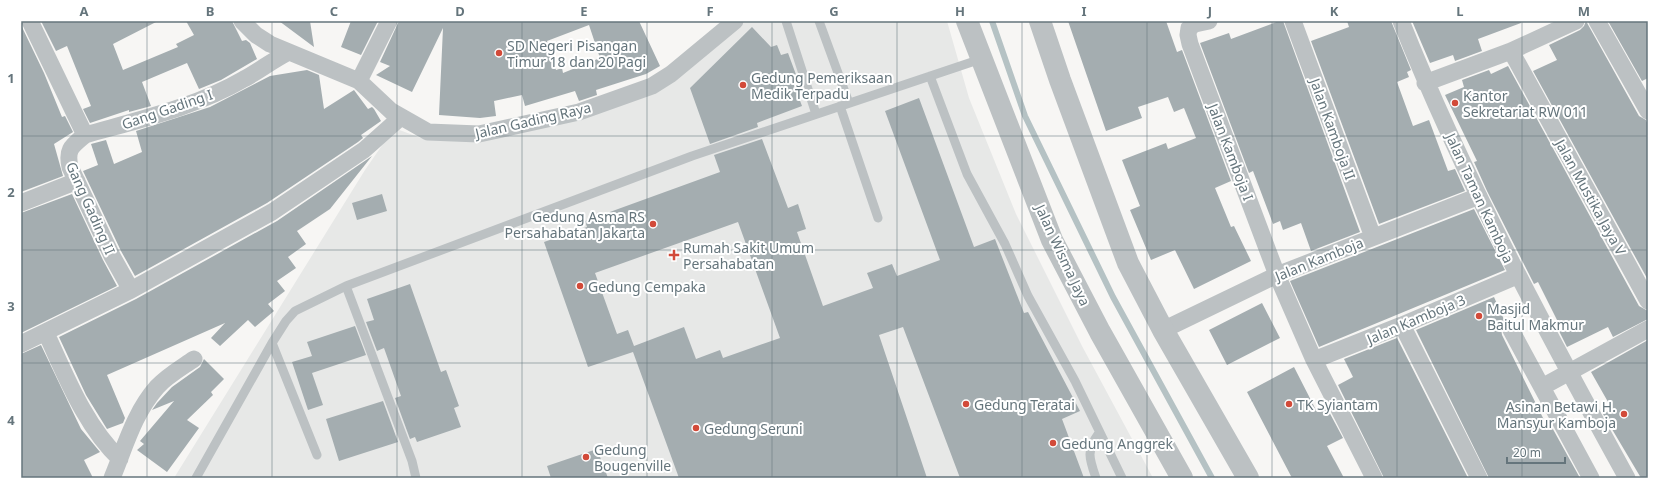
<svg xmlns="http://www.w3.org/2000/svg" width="1669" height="499" font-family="'Noto Sans',sans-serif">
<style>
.built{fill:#e7e8e7}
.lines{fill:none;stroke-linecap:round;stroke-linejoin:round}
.stream{stroke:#b5c2c4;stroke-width:6}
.building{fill:#a4adb0;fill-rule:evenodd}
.service{stroke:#bcc1c3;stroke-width:9}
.minor{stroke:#bcc1c3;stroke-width:17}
.tertiary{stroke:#bcc1c3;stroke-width:22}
.grid{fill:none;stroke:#65757c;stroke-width:1;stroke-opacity:0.55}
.poi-dot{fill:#d24a39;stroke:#fff;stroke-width:1.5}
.labels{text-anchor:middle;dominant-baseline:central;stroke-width:4;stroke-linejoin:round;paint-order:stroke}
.poi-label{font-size:14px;fill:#65757c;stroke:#fff;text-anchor:start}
.street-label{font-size:14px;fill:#65757c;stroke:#fff}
.neatline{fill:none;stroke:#65757c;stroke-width:1.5}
.grid-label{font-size:13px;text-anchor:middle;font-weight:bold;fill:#65757c}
</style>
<rect width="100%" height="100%" fill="#f7f6f4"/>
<path class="built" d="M739 21H947L969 98 1016 214 1082 346 1153 478H174L365 170 394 128 421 138 508 136 656 87Z"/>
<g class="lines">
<path class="stream" d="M992 21 1025 116 1113 297 1212 478"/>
</g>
<path class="building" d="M41 21H158L113 44 123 70 178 47 176 44 194 35 186 21H232L242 41 246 40 250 43 257 59 221 80 199 89 187 63 142 82 151 106 129 112V110L90 123 83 109 91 106 67 46 56 51Z
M279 21H310L314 47Z
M351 21H378L361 55 341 47Z
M399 21H639L660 66 646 74 596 90 597 95 579 101 575 91 525 106 522 95 494 101 496 116 480 118 439 115 443 28 412 92 376 75 390 66 380 62ZM589 25 600 58 563 73 562 68 556 70 547 41Z
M1068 21H1166L1177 52 1182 50 1231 181 1215 188 1231 227 1234 226 1251 261 1194 289 1175 250 1151 260 1130 210 1140 206 1122 160 1166 143 1168 149 1196 138 1184 108 1174 112 1168 97 1138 107 1142 118 1106 131Z
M1279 21H1283L1360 232 1311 251 1301 223 1283 230 1280 221 1273 224 1253 171 1249 173 1200 43 1229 33 1231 39Z
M1347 21H1391L1411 70 1407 72 1409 77 1397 82 1413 126 1429 120 1448 171 1455 169 1465 191 1379 224 1311 41 1349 27Z
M1412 21H1521V23L1478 39 1482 51 1455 61 1453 55 1430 63Z
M1586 21 1639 116 1646 120 1648 125V280L1533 71 1557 60 1549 45 1580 30 1584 26Z
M1608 21H1648V78L1642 81Z
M21 25 44 73 62 117 65 116 73 132 54 144 63 176 21 192Z
M752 27 771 47 777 45 781 55 788 53 798 80 793 82 802 106 757 123 758 127 710 144 690 88Z
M1508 66 1639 306 1648 311V319L1613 337 1608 327 1567 347 1555 323 1558 322 1538 282 1534 284 1487 191 1474 162 1477 161 1445 95 1464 87 1462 80 1489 70 1491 74Z
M307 70 319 75 324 109 354 90 368 109 372 107 374 109 381 121 361 135 363 138 358 142 267 203 135 276 121 251 83 171 98 165 91 144 106 140 114 164 142 152 136 131 210 107 270 76Z
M919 98 974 247 995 239 1024 313 1028 312 1080 411 1062 419 1084 478H960L903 327 879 335 927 478H679L633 352 588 367 544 242 587 227 585 221 720 172 714 155 762 139 788 208 798 204 806 229 797 232 823 306 873 288 867 273 892 264 897 276 940 260 885 111ZM738 222 780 338 723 358 720 350 696 359 684 327 634 346 628 330 617 334 595 273Z
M372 156 330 209 297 231 306 244 288 257 296 268 277 281 285 291 268 304 274 311 255 327 248 320 220 346 211 338 225 323 107 375 125 418 123 423 107 429 86 395 59 337 136 299 277 221Z
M72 194 103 260 117 286 21 333V213Z
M382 194 387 211 357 220 352 203Z
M1474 209 1505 270 1319 347 1290 281Z
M410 284 441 372 446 370 459 406 454 408 461 427 417 442 415 437 410 439 395 398 401 396 384 348 377 351 366 322 374 320 367 299Z
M1494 297 1505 322 1501 329 1502 335 1546 424 1549 422 1580 478H1489L1416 330Z
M1262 303 1280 338 1227 365 1209 330Z
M355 326 366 355 312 373 323 405 308 410 292 362 312 356 307 342Z
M1397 338 1468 478H1384L1338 385 1353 377 1344 359Z
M1648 340V478H1641L1603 414 1612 409 1591 372Z
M41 345 81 429 100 452 84 460 93 478H21V354Z
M204 359 224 379 211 392 213 395 187 420 199 428 167 472 137 450 144 444 140 441 174 401 152 410 157 403 172 387 200 367Z
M1294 367 1317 412 1327 408 1343 438 1327 446 1344 478H1292L1247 392Z
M383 401 398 442 339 461 326 419Z
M597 449 608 478H551L547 466Z"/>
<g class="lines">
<path class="service" d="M786 21 816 114
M819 21 849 103
M930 76 967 174 1005 244 1028 296 1075 381 1122 478
M840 106 878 218
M272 343 317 455
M196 478 272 343 286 321 295 311 346 286
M416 478 412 461 346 286 692 156 981 59
M1096 478C1089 458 1086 451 1099 433"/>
<path class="minor" d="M30 21 85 135C72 146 66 149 70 167L112 256 131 290
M242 21 256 35 270 44 359 81 391 111 428 132 479 134 579 112 652 86 671 74 735 21
M1209 21 1195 24 1189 28 1188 35 1190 44 1277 275 1314 360 1374 478
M1293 21 1373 237
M1401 21C1464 179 1545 329 1627 478
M1597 21 1648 111
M1511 51 1648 301
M359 81 389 21
M1425 83 1511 51 1576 21
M85 135C138 120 196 107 244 79 259 71 273 60 289 52
M21 203 77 181
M1402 325 1479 478
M1163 330 1277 275 1479 196
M1511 330 1591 478
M46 333C66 376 85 426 120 459
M21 344 131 290 272 212 364 150 401 117
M1314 360 1402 325 1517 276
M1542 387 1648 329
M112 478C125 447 134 413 157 387 167 376 181 368 194 359"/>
<path class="tertiary" d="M967 21 1052 240 1100 332 1182 478
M1040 21 1060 80 1128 263 1163 330 1248 478"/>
</g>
<path class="grid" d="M147 21V478M272 21V478M397 21V478M522 21V478M647 21V478M772 21V478M897 21V478M1022 21V478M1147 21V478M1272 21V478M1397 21V478M1522 21V478M21 136H1648M21 250H1648M21 363H1648"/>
<g class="poi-dot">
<circle cx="499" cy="53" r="4"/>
<circle cx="743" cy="85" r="4"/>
<circle cx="1455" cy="103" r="4"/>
<circle cx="653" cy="224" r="4"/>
<path d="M672 249h4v4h4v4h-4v4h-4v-4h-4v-4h4z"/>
<circle cx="580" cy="286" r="4"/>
<circle cx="1479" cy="316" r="4"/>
<circle cx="966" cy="404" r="4"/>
<circle cx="1289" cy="404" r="4"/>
<circle cx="1624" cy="414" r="4"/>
<circle cx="696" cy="428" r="4"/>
<circle cx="1053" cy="443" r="4"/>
<circle cx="586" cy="457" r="4"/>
</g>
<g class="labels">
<g class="poi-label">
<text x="507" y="45">SD Negeri Pisangan<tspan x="507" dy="16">Timur 18 dan 20 Pagi</tspan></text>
<text x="751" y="77">Gedung Pemeriksaan<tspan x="751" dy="16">Medik Terpadu</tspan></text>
<text x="1463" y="95">Kantor<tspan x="1463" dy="16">Sekretariat RW 011</tspan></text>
<text x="645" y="216" text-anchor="end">Gedung Asma RS<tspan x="645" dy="16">Persahabatan Jakarta</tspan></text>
<text x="683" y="247">Rumah Sakit Umum<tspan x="683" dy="16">Persahabatan</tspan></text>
<text x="588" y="286">Gedung Cempaka</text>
<text x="1487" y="308">Masjid<tspan x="1487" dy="16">Baitul Makmur</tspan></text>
<text x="974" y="404">Gedung Teratai</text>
<text x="1297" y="404">TK Syiantam</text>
<text x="1616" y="406" text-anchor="end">Asinan Betawi H.<tspan x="1616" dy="16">Mansyur Kamboja</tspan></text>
<text x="704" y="428">Gedung Seruni</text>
<text x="1061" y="443">Gedung Anggrek</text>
<text x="594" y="449">Gedung<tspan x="594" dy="16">Bougenville</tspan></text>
</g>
<g class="street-label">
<text transform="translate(167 109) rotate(-19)">Gang Gading I</text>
<text transform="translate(533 120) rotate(-13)">Jalan Gading Raya</text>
<text transform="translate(1333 129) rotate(70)">Jalan Kamboja II</text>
<text transform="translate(1231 152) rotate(69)">Jalan Kamboja I</text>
<text transform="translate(1591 197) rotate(61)">Jalan Mustika Jaya V</text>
<text transform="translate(1480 198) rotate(65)">Jalan Taman Kamboja</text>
<text transform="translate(91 208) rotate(66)">Gang Gading II</text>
<text transform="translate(1063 255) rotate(65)">Jalan Wisma Jaya</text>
<text transform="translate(1319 259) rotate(-22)">Jalan Kamboja</text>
<text transform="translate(1416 319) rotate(-23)">Jalan Kamboja 3</text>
</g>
</g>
<rect width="1669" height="499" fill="none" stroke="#ffffff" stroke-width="44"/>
<path d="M1507 457v6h58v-6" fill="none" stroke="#65757c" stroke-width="2"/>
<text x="1513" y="457" font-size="12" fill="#65757c" stroke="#ffffff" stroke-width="3" paint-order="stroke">20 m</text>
<rect x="22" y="22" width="1625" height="455" class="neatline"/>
<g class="grid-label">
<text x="84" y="16">A</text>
<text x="210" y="16">B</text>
<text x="334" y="16">C</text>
<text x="460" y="16">D</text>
<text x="584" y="16">E</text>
<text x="710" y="16">F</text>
<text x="834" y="16">G</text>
<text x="960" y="16">H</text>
<text x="1084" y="16">I</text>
<text x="1210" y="16">J</text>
<text x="1334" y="16">K</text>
<text x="1460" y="16">L</text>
<text x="1584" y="16">M</text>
<text x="11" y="83">1</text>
<text x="11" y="197">2</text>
<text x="11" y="311">3</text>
<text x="11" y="425">4</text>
</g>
</svg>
